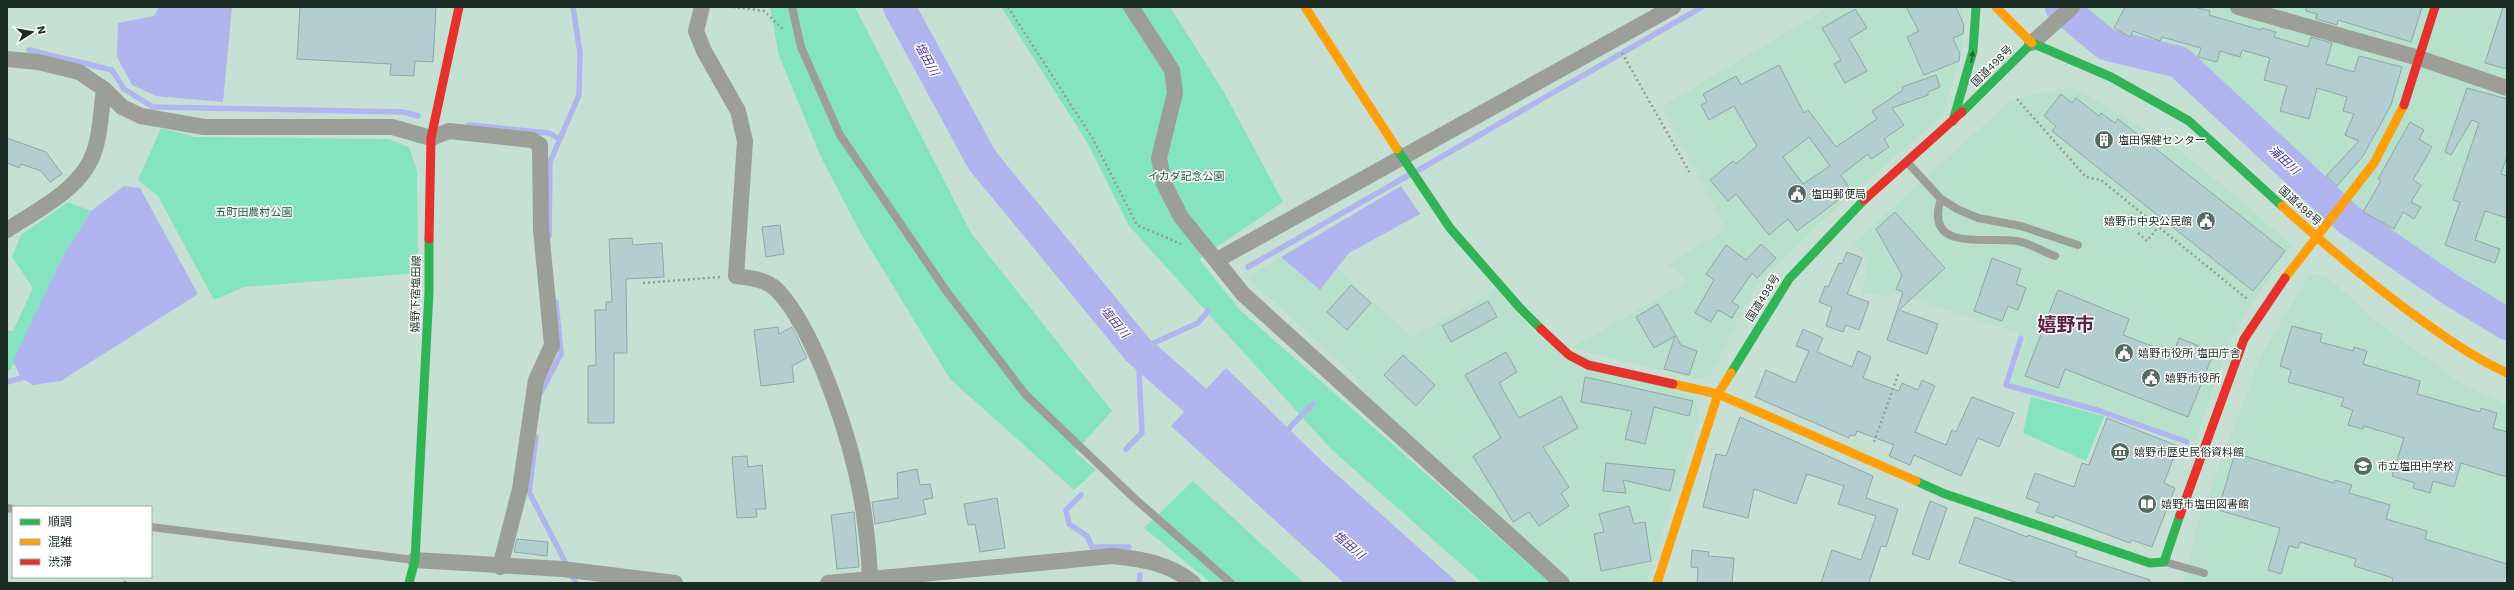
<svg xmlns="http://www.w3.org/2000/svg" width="2514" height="590" font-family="'Work Sans','Noto Sans JP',sans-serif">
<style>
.built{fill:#b7e0cd}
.green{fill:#85e4c0}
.water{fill:#b0b5f0}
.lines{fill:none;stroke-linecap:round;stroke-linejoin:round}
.stream{stroke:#b0b5f0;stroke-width:5.5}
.river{stroke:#b0b5f0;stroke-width:32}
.building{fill:#b2cecf;stroke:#92a6a5;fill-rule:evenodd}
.path{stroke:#969d96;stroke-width:2.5;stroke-dasharray:2 3;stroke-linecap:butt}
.lane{stroke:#9c9f98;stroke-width:8}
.street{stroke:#9c9f98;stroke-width:16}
.fast{stroke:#30b455;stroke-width:9}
.slow{stroke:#ff9f0a;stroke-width:9}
.jam{stroke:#e5322d;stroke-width:9}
.oneway{fill:#236238}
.labels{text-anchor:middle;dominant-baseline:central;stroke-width:3;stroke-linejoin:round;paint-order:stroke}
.street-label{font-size:11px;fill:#1a2c24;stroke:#fff}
.poi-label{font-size:11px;fill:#1a2c24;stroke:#fff;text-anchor:start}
.park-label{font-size:11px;fill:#165740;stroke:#fff}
.water-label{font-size:12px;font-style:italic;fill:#4e33b2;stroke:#fff}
.town-label{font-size:19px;font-weight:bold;fill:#5d2147;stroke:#fff}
</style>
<rect width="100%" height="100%" fill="#c6e0d4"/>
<path class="built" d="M1829 7H1963V47L1942 116 1822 221 1753 290 1710 376 1696 379 1572 348 1688 281 1668 264 1726 230 1663 106Z
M2071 7H2498L2504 9 2507 7V306L2380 232 2337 197 2181 55 2113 40Z
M2073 87 2169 143 2232 193 2292 246 2246 311 2227 349 2195 442 2106 410 2010 385 2027 336 1894 293 1889 297 1862 292 1869 257 1853 244 2011 100Z
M1281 257 1320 290 1337 269 1412 337 1498 290 1538 338 1695 398 1699 422 1646 583H1568L1362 393 1354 375 1247 277Z
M2310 274 2327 276 2374 320 2463 385 2507 405V583H2182L2188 568 2196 527 2261 356Z"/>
<path class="green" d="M770 7H855L971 233 1112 411 1075 452 1096 470 1074 490 950 379 860 232 821 157 779 56Z
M1001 7H1170L1224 92 1283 202 1199 259 1240 310 1550 583H1482L1331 449 1129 226 1087 142Z
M161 128 195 137 389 139 409 147 417 171 418 273 244 287 214 300 158 196 138 180Z
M68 202 91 211 61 260 11 369 7 371V331H13L33 288 12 257 21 235Z
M2031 397 2104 416 2086 461 2023 433Z
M1193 481 1304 583H1211L1144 528Z"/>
<path class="water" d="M159 7H232L223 102 156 96 132 85 117 57 118 23 154 16Z
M124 186 140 188 198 294 61 381 33 385 21 378 13 361 61 260 91 211Z
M1401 186 1420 214 1349 253 1320 290 1281 257Z
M1226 368 1325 464 1458 583H1344L1171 426Z"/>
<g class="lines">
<path class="stream" d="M29 50 112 70 124 89 153 107 403 112 418 116
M469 125 549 133 559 139
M1417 171 1702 7
M549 236 550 162 579 95 580 53 573 7
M1248 267 1409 175
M2021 338 2006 385 2097 410 2187 442
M7 382 21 378 26 372
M541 392 561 354 556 302
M1286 436 1290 427 1313 404
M536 437 529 492 576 583
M1126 449 1142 433 1138 350 1198 323 1209 310
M1081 495 1066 510 1069 524 1087 536 1092 547H1129
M1139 583 1140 575"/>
<path class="river" d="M899 7 982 160 1138 350 1195 400 1226 432
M2061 7 2107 45 2179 62 2348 219 2451 290 2507 324"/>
</g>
<path class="building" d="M300 7H436L433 62 415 61 414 76 390 75 391 64 297 59Z
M1906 7H1956L1964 25 1963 34 1953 38 1960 54 1959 61 1924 75 1907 37 1919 31Z
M2125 7H2194L2210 11 2209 15 2261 30 2262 28 2276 32 2274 37 2308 47 2311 37 2332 43 2326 64 2354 72 2359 56 2402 67 2391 105 2363 156 2337 186 2326 176 2359 141 2345 135 2354 114 2343 111 2347 97 2317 88 2309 119 2280 111 2287 86 2264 80 2270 58 2242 50 2240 57 2220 51 2217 62 2198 57 2201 48 2162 37 2160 41 2133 31 2130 37 2114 28Z
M2306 7H2422L2411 42 2338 20 2337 25 2316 19 2317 14 2306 11Z
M2503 7H2507V69L2485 63Z
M1855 9 1867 28 1849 39 1867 71 1845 83 1834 64 1841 60 1822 28Z
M1779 65 1804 113 1808 110 1836 147 1877 119 1872 111 1903 90 1902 87 1936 75 1940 87 1928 92V95L1892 108 1904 125 1884 139 1889 147 1871 159 1868 154 1841 175 1852 193 1837 201 1797 231 1788 219 1769 235 1736 194 1728 201 1710 180 1733 161 1736 164 1757 146 1734 106 1709 120 1701 105 1707 102 1703 94 1736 76 1741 85ZM1809 137 1830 166 1803 184 1783 157Z
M2467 88 2507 99V156L2501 174 2507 176V218L2485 211 2475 240 2500 249 2495 263 2445 245 2460 202 2453 200 2479 123 2472 120 2451 155 2445 152Z
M2061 94 2072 103 2076 98 2099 116 2101 113 2115 123 2118 119 2285 251 2253 291 2052 131 2056 126 2044 116Z
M2410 122 2424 130 2419 139 2432 147 2413 180 2421 185 2411 202 2421 207 2414 219 2403 212 2394 229 2363 212 2381 181 2378 179Z
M7 138 46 152 62 174 50 182 41 171 21 164 19 168 7 163Z
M1895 212 1945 268 1899 310 1938 324 1927 354 1887 340 1903 292 1896 289 1902 275 1876 229Z
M780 225 784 254 766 257 762 227Z
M632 238 633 245 662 243 664 277 626 279 627 353H614V423H588V366L596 365 595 310H606V302H612L609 239Z
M1761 244 1776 258 1757 278 1752 273 1732 302 1739 306 1732 318 1718 310 1711 322 1695 313 1714 280 1706 274 1726 245 1746 260Z
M1847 252 1862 258 1847 294 1869 302 1859 330 1846 325 1843 332 1826 326 1832 307 1819 302 1825 286 1828 287 1839 263 1842 264Z
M1992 258 2021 269 2016 284 2026 288 2018 310 2008 306 2002 321 1974 311Z
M1351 285 1371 303 1347 330 1327 312Z
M2058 290 2129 319 2123 335 2173 354 2179 338 2214 352 2188 417 2065 369 2058 388 2025 376Z
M1488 301 1497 317 1451 342 1442 326Z
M1658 304 1681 345 1697 351 1689 375 1664 369 1675 336 1654 348 1636 317Z
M2292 326 2322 334 2320 342 2353 351 2354 347 2367 351 2363 364 2420 381 2417 394 2480 412 2481 408 2497 413 2493 428 2507 432V477L2461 463 2454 487 2433 481 2430 493 2413 488 2415 483 2392 476 2404 438 2364 426 2363 429 2348 425 2353 410 2341 406 2344 398 2288 382 2291 370 2280 366Z
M778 327 779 334 792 327 807 358 792 366 794 382 761 386 754 330Z
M1803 329 1823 338 1817 352 1852 367 1858 351 1871 357 1863 378 1899 391 1902 383 1918 390 1922 380 1935 386 1915 432 1946 445 1952 430 1956 432 1972 397 2014 413 1999 447 1978 438 1961 476 1914 455 1910 465 1889 456 1894 445 1857 431 1855 436 1850 435 1849 438 1755 397 1766 370 1795 383 1809 351 1796 346Z
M1506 352 1517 372 1499 383 1519 418 1561 396 1578 428 1543 447 1569 487 1561 493 1569 506 1539 526 1529 512 1513 522 1473 456 1501 438 1465 375Z
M1403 355 1435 385 1416 406 1384 375Z
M1585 377 1693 401 1689 416 1654 407 1645 444 1625 439 1632 411 1581 402Z
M1740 417 1873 476 1866 498 1898 509 1886 547 1881 546 1869 583H1821L1832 550 1861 560 1876 516 1838 504 1844 486 1807 474 1796 504 1754 489 1748 518 1703 507 1716 454 1726 456Z
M2107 418 2178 446 2164 483 2175 488 2152 547 2132 540 2130 543 2055 515 2054 518 2036 512 2040 503 2026 498 2035 473 2074 487 2082 463 2089 465Z
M2235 453 2334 483 2335 480 2352 485 2349 493 2390 505 2386 519 2427 531 2425 539 2507 564V583H2392L2393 578 2354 566 2356 559 2300 542 2298 548 2289 546 2281 574 2268 570 2280 528 2218 510Z
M747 456 748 467 762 465 766 509H756L757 517 737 518 732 457Z
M1606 463 1675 470 1670 491 1623 480 1626 493 1603 491Z
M917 469 920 485 930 484 933 498 923 500 926 514 875 524 872 502 898 498 897 473Z
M997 498 1005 548 980 552 975 524 968 525 964 504Z
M1930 501 1947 508 1929 560 1912 554Z
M1629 506 1634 524 1645 522 1651 561 1601 571 1594 534 1604 532 1599 514Z
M854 512 859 567 837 569 831 515Z
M1975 517 2027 537 2028 535 2077 552 2075 556 2150 580V583H2018L1959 563Z
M517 539 548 542 547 556 514 552Z
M1692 550 1709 552 1708 556 1734 558 1732 583H1697L1698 568 1691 567Z"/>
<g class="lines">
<path class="path" d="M733 7 764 11 784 30
M1008 7 1093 139 1137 225 1181 244
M1622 53 1690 173
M2017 99 2086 177 2101 180 2246 298 2245 300
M2138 233 2147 241 2158 227
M643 283 720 277
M1874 442 1899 372
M125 583V577"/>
<path class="lane" d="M792 7 801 47 840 135 947 292 1026 395 1134 498 1231 583
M1908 163 1941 199 1957 209 1978 218 2021 226 2078 245
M1941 199C1923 253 1987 236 2017 241 2030 243 2043 252 2055 256
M7 508 13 509
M151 527 414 560
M2165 562 2204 573"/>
<path class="street" d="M702 7 696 31 704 51 738 111 745 141 736 276C750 278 765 279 776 289 796 309 811 342 822 367 851 439 867 502 870 579
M1131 7 1172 70 1175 93 1159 158 1164 184 1181 217 1243 294 1562 583
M2238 7 2419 58 2507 88
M2032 43 2072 7
M7 59 38 62 79 72 104 89 122 107 141 116 204 127H392L431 138 449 131 532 140 540 145 541 230 552 345 536 380 520 489 500 567
M7 230C37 210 82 189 94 152 101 133 101 109 104 89
M1217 260 1673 7
M415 560 562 569 675 583
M828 583 1112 556C1141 559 1170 563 1193 583"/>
<path class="fast" d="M1962 112 2032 43 2111 77 2189 121 2282 206
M1953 121 1973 51 1976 7
M1397 149 1450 228 1520 308 1541 329
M1731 373 1789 279 1864 200
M1916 481 1945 494 2150 563 2164 562 2180 515
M409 583 415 560 429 292V239"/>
<path class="slow" d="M1305 7 1397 149
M1996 7 2032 43
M2282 206C2326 246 2372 285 2421 320 2451 341 2474 358 2507 373
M2285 278 2374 163 2404 105
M1673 384 1718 394 1916 481
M1657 583 1718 394 1731 373"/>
<path class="jam" d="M2404 105 2435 7
M1864 200 1962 112
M429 239 431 138 459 7
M1541 329 1569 355 1588 365 1673 384
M2180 515 2244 339 2285 278"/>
</g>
<defs><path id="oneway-solid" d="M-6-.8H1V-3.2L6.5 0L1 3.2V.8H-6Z"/></defs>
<use class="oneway" href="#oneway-solid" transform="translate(1972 57) rotate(-80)"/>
<defs>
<g id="building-disc" transform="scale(1)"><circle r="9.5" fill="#566b62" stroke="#fff"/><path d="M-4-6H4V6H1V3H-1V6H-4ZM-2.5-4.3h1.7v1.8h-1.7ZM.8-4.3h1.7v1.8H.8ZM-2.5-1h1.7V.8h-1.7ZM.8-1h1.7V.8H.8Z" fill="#fff"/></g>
<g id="civic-disc" transform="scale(1)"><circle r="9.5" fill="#566b62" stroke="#fff"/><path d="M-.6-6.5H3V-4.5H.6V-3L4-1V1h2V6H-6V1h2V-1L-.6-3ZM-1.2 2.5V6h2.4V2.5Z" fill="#fff"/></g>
<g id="museum-disc" transform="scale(1)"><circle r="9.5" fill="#566b62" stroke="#fff"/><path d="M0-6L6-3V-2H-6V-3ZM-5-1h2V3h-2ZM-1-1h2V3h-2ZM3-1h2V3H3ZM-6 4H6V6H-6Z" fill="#fff"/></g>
<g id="school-disc" transform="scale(1)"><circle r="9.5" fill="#566b62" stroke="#fff"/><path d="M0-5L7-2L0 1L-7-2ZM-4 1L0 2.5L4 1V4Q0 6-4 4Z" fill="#fff"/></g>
<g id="library-disc" transform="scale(1)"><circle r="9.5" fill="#566b62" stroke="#fff"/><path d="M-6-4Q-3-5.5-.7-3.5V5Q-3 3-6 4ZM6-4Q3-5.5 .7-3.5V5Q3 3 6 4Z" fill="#fff"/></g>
</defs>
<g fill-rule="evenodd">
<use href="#building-disc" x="2104" y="140"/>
<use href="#civic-disc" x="1797" y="194"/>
<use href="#civic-disc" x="2206" y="221"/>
<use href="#civic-disc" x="2124" y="353"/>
<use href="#civic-disc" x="2151" y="378"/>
<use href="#museum-disc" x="2120" y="452"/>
<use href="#school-disc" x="2363" y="466"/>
<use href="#library-disc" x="2147" y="504"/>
</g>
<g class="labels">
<g class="street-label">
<text transform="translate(1992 66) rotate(-45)">国道498号</text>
<text transform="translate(2300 206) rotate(42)">国道498号</text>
<text transform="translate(416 294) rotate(-89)">嬉野下宿塩田線</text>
<text transform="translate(1763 298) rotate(-58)">国道498号</text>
</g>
<g class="poi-label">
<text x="2118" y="140">塩田保健センター</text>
<text x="1811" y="194">塩田郵便局</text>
<text x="2192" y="221" text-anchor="end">嬉野市中央公民館</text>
<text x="2138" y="353">嬉野市役所 塩田庁舎</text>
<text x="2165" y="378">嬉野市役所</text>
<text x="2134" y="452">嬉野市歴史民俗資料館</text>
<text x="2377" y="466">市立塩田中学校</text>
<text x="2161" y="504">嬉野市塩田図書館</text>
</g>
<g class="park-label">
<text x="1186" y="176">イカダ記念公園</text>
<text x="254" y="212">五町田農村公園</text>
</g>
<g class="water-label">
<text transform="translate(927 59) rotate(61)">塩田川</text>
<text transform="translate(2284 160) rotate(43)">浦田川</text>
<text transform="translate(1115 322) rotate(51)">塩田川</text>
<text transform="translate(1349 545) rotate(40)">塩田川</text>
</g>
<g class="town-label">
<text x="2066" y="324">嬉野市</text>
</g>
</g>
<rect width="2514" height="590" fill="none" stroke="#1a2c24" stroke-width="16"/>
<rect x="12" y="506" width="140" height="72" fill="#ffffff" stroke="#a3aba7"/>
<rect x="20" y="519" width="20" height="6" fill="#30b455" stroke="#a3aba7"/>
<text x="48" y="526" font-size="12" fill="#1a2c24">順調</text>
<rect x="20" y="539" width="20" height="6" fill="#ff9f0a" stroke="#a3aba7"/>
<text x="48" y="546" font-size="12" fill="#1a2c24">混雑</text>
<rect x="20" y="559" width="20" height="6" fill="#e5322d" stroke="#a3aba7"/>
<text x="48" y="566" font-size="12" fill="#1a2c24">渋滞</text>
<g transform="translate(32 32) rotate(78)" stroke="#ffffff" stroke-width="3" paint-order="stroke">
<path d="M0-3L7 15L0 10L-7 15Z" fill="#1a2c24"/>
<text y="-6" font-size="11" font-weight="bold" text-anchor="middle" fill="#1a2c24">N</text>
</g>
</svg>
